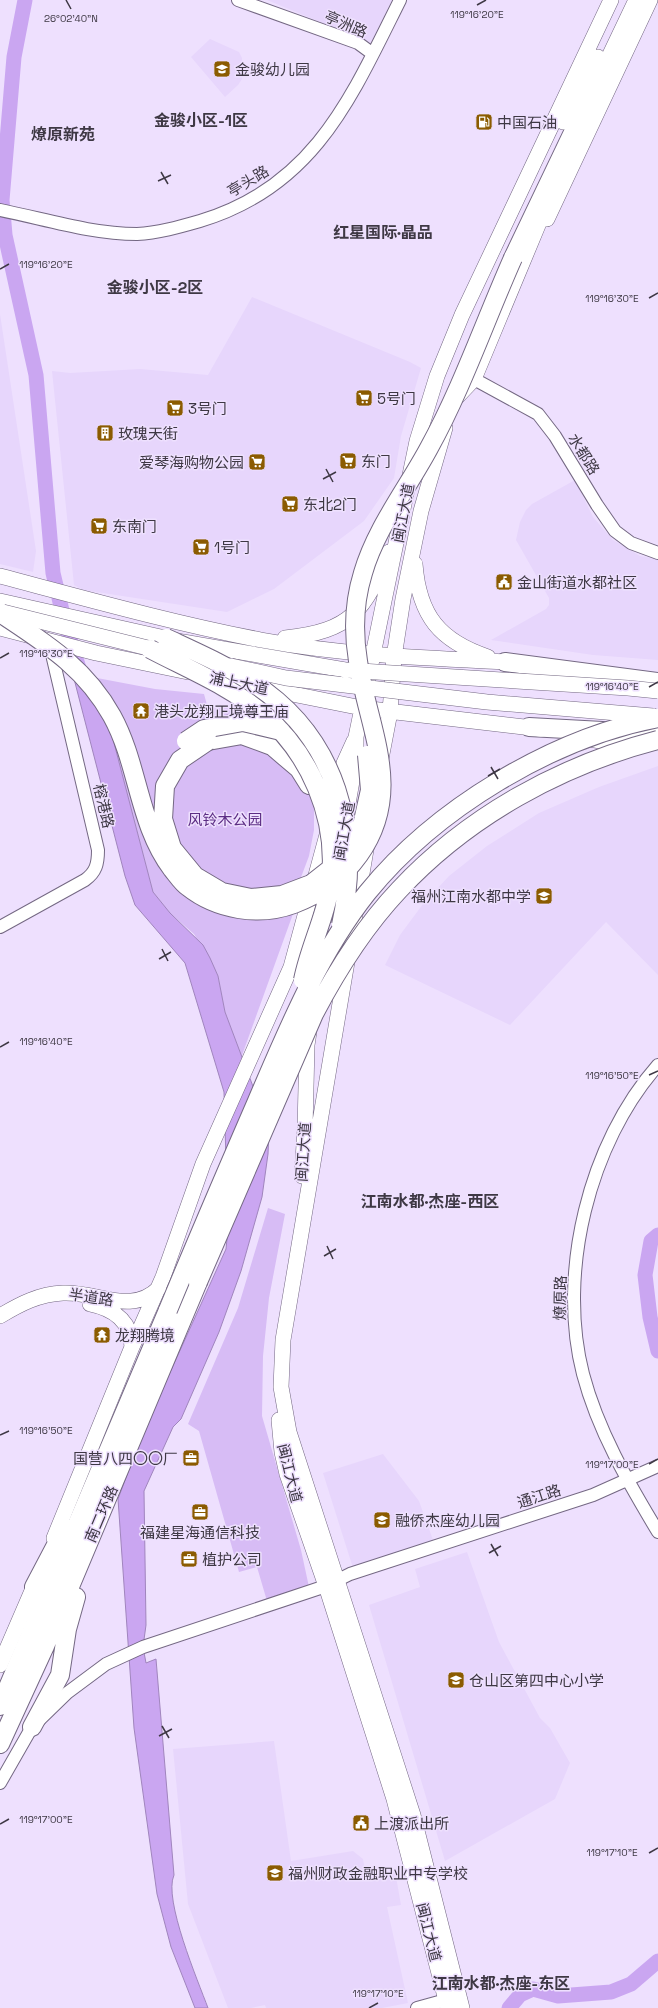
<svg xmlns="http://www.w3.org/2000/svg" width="658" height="2008" font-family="'Space Grotesk','Noto Sans SC',sans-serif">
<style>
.built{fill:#e7d6fc}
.green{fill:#d7bcf5}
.water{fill:#caa6f1;stroke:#a085bd}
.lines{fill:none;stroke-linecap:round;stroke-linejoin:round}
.river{stroke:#caa6f1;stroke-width:15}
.minor-casing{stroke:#746883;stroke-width:14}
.major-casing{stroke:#746883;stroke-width:16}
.highway-casing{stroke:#746883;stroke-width:20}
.minor{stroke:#fff;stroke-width:12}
.major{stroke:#fff;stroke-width:15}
.highway{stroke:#fff;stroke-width:18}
.major-bridge-casing{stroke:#746883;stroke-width:16;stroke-linecap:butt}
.highway-bridge-casing{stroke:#746883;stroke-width:20;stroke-linecap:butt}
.major-bridge{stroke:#fff;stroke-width:15}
.highway-bridge{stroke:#fff;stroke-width:18}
.ticks{fill:none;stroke:#3e3844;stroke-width:1.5}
.labels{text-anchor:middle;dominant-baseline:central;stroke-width:3;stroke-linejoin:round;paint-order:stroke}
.street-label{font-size:15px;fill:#3e3844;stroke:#eee0fe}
.poi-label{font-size:15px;fill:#3e3844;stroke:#eee0fe;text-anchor:start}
.park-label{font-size:15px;fill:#5c2d84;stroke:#eee0fe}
.neighbourhood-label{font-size:16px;font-weight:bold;fill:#3e3844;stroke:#eee0fe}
.ticks-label{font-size:10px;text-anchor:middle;fill:#3e3844;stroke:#eee0fe;stroke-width:3;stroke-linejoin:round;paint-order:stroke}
</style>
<rect width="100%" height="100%" fill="#eee0fe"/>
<path class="built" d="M267 0H392L371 43Z
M210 39 239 52 242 58V79L238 85 225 97 191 57Z
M252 297 410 362 421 368 401 436 394 478 364 521 274 589 227 612 83 590 74 585 52 371 70 373 140 369 208 375Z
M0 314 36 551 33 572 0 564Z
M575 480 593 517 613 540 640 556 658 559V660L593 655 491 640 546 609 549 605V598L516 540 520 522 526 510 532 504Z
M658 766V975L606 922 510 1025 385 965 400 935 423 904 449 876 487 846 539 813 599 787Z
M383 1454 419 1501 433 1540 353 1568 323 1473Z
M467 1552 499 1642 540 1718 550 1728 570 1763 555 1799 445 1861 369 1605 420 1587 415 1569Z
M274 1741 291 1861 353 1851 363 1859 366 1875 395 1871 401 1905 387 1907 408 2003 382 2008H266L265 2005 251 2008H228L188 1904 173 1749Z"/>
<path class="green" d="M97 678 155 689 204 694 207 705H224L232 712C239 710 243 710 250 714L303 775 314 806V830L309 856 294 896 298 900 241 1058 225 1012 218 976 194 934 170 913 153 892Z
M268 1208 285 1214 269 1298 263 1356 262 1416 301 1550 309 1587 267 1601 257 1567 239 1572 199 1431 188 1424 238 1308Z"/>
<path class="water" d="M72 671 97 678 153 892 170 913 203 945 210 958 218 976 225 1012 269 1129 268 1154 262 1197 241 1271 219 1332 181 1419 173 1427 144 1491 146 1625 143 1647 146 1663 156 1659 174 1875C163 1899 198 1981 208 2008H195L171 1947 157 1894 134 1728 118 1499 143 1432 226 1249 228 1229 224 1092 185 963 135 905 125 876Z"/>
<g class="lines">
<path class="river" d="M25 0 14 57 2 200 5 235 36 375 53 573 64 619 81 675
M658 1235 651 1241 645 1275 650 1317 658 1351
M509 2008 520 1995 533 1989 558 1996 611 1992 631 1984 658 1961"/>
<g class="minor-casing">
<path id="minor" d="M238 0 358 43 373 54
M0 210C45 219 91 234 137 234 158 233 179 227 200 221 314 187 351 98 400 0
M474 379 538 414 555 436 597 505 615 531 631 543 658 553
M0 927 85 880C96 872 98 864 98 850L50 646
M658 1065C589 1143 557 1273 583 1374 598 1431 628 1482 658 1532
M0 1783 32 1727 67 1693 106 1664 143 1647 326 1586 350 1574 593 1495 658 1466
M417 2008 446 2000"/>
</g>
<g class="major-casing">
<path id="major" d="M596 84 636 0
M563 122 598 57
M547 219 650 0
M456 398 474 379 546 206
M415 564C419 616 440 641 488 657
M0 576C87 599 173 623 261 640 342 655 424 658 505 662
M0 601 183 642 345 670
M0 628 96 653 188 672
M285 638C352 631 364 611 389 552
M213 678 362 708 541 729
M282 715 308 753 318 772
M584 738 604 742 638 744
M381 759 390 712 394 657 403 599 421 511 445 428
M336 796 344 763 354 741
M345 821 356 758V737L417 441 437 376 462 315 611 0
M367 844 283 1340 281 1387 289 1432 413 1815 462 2008
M302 1176 305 1129 307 1045 309 1032
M90 1304C114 1309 131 1321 132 1347
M0 1316C20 1304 39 1294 63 1293 97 1291 131 1316 159 1288
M279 1420 282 1452 287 1474 326 1586 394 1799 448 2008
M54 1538 132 1347 163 1277 203 1164 291 967 328 831
M0 1665 38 1577"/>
</g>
<g class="highway-casing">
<path id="highway" d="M513 258 601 74
M505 662 658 682
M529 727 658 734
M208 741 242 735 272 746 299 769 309 785
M34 1587 65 1528
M0 1706 168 1310
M32 1727 60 1675 67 1629 76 1597
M0 1744 45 1646 198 1282"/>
</g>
<use href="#minor" class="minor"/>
<use href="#major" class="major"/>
<use href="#highway" class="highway"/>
<g class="major-bridge-casing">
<path id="major-bridge" d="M3 612 160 651
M231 666 286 678 487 702 653 716
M345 670 628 688 658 691"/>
</g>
<g class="highway-bridge-casing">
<path id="highway-bridge" d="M0 613C45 643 85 667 112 716 139 765 138 824 172 869 177 875 182 883 188 887 217 910 259 917 294 904 322 893 341 880 359 855 405 790 368 730 358 661 353 631 354 602 363 573 376 528 407 489 429 448 462 388 485 321 513 258
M166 638C196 652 226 665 253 683 337 737 362 832 341 925
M150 649C188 669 230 686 263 714 310 753 337 817 331 878 327 915 310 945 303 980
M186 741 204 729 243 722 281 731
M208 741 180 760 165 786 163 819 172 848 195 876 222 892 251 898 282 895 311 884 339 862 361 830 370 790 367 755
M198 1282 314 1014C337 970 365 926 399 890 468 816 561 765 658 740
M168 1310C197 1240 227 1170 257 1101 288 1029 318 955 367 893 435 809 552 738 658 718"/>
</g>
<use href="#major-bridge" class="major-bridge"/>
<use href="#highway-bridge" class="highway-bridge"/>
</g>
<path class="ticks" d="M66 0 71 9M477 5 486 0M161 172 168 184M158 181 171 175M0 269 9 264M649 298 658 293M326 469 333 482M323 479 336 472M0 658 9 653M649 687 658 682M491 767 498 779M488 776 500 769M162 949 168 961M159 959 171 952M0 1047 9 1042M649 1075 658 1071M327 1246 333 1259M324 1256 336 1249M0 1435 9 1431M649 1464 658 1459M491 1544 498 1556M489 1553 501 1546M162 1726 169 1738M159 1736 172 1729M0 1824 9 1819M649 1853 658 1848M369 2008 378 2003"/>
<defs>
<g id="school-square" transform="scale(0.9)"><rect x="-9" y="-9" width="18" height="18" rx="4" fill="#8b5b01" stroke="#eee0fe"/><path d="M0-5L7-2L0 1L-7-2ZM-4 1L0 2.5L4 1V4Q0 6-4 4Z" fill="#fff"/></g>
<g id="fuel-square" transform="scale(0.9)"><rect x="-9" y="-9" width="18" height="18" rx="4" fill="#8b5b01" stroke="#eee0fe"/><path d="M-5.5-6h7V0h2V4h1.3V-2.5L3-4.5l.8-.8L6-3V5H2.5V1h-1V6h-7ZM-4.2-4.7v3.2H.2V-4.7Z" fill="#fff"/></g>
<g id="supermarket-square" transform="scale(0.9)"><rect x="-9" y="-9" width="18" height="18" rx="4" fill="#8b5b01" stroke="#eee0fe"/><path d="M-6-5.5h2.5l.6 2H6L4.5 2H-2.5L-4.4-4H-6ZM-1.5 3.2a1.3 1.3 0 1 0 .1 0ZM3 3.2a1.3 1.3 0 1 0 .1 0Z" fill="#fff"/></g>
<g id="building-square" transform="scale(0.9)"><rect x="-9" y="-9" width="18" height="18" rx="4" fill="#8b5b01" stroke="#eee0fe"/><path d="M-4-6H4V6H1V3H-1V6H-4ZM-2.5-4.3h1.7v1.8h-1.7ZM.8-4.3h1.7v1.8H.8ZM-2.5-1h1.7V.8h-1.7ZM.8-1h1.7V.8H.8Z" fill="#fff"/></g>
<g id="civic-square" transform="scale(0.9)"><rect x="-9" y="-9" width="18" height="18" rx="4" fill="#8b5b01" stroke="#eee0fe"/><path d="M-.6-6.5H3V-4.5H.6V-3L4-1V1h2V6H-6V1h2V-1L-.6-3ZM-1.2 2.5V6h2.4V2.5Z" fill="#fff"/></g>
<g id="temple-square" transform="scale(0.9)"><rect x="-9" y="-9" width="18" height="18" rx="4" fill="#8b5b01" stroke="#eee0fe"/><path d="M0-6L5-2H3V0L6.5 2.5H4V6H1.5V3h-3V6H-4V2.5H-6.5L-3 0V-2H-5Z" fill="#fff"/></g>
<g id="office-square" transform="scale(0.9)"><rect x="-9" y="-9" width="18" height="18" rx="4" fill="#8b5b01" stroke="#eee0fe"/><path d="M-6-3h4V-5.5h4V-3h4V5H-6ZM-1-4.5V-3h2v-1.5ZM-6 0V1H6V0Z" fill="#fff"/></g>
</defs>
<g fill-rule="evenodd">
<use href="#school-square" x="222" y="69"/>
<use href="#fuel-square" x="484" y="122"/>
<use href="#supermarket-square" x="364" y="398"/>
<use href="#supermarket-square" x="175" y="408"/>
<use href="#building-square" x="105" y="433"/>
<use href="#supermarket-square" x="348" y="461"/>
<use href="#supermarket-square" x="257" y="462"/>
<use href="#supermarket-square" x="290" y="504"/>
<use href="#supermarket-square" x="99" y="526"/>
<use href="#supermarket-square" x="201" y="547"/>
<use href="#civic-square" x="504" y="582"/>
<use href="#temple-square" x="141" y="711"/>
<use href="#school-square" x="544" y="896"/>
<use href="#temple-square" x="102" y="1335"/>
<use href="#office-square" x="191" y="1458"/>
<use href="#office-square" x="200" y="1512"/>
<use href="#school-square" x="382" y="1520"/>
<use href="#office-square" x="189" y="1559"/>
<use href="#school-square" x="456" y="1680"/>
<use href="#civic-square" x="361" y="1823"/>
<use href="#school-square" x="275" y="1873"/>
</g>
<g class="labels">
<g class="street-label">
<text transform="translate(346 24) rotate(23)">亭洲路</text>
<text transform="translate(248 181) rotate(-31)">亭头路</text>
<text transform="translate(584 454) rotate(58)">水都路</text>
<text transform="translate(403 513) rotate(-79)">闽江大道</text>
<text transform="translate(239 683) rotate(12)">浦上大道</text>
<text transform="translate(104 806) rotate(77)">榕港路</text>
<text transform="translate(344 831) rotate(-80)">闽江大道</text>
<text transform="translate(303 1152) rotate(-86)">闽江大道</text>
<text transform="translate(91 1297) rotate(8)">半道路</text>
<text transform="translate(560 1298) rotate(-89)">燎原路</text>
<text transform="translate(290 1473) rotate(76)">闽江大道</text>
<text transform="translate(539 1496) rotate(-18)">通江路</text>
<text transform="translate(101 1514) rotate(-67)">南二环路</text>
<text transform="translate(429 1932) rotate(76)">闽江大道</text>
</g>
<g class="poi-label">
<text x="235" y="69">金骏幼儿园</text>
<text x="497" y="122">中国石油</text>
<text x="377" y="398">5号门</text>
<text x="188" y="408">3号门</text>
<text x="118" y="433">玫瑰天街</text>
<text x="361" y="461">东门</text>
<text x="244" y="462" text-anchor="end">爱琴海购物公园</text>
<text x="303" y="504">东北2门</text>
<text x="112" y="526">东南门</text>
<text x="214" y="547">1号门</text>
<text x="517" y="582">金山街道水都社区</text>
<text x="154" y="711">港头龙翔正境尊王庙</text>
<text x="531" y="896" text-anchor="end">福州江南水都中学</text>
<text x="115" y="1335">龙翔腾境</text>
<text x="178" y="1458" text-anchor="end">国营八四〇〇厂</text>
<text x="395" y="1520">融侨杰座幼儿园</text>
<text x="200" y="1532" text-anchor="middle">福建星海通信科技</text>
<text x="202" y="1559">植护公司</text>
<text x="469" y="1680">仓山区第四中心小学</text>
<text x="374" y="1823">上渡派出所</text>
<text x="288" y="1873">福州财政金融职业中专学校</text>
</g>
<g class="park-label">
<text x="225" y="819">风铃木公园</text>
</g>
<g class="neighbourhood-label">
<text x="201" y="120">金骏小区-1区</text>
<text x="63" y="134">燎原新苑</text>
<text x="383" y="232">红星国际·晶品</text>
<text x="155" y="287">金骏小区-2区</text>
<text x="430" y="1201">江南水都·杰座-西区</text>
<text x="501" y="1983">江南水都·杰座-东区</text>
</g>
</g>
<g class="ticks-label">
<text x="477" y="18">119°16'20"E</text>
<text x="71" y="22">26°02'40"N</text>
<text x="46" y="268">119°16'20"E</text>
<text x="612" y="302">119°16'30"E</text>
<text x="46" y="657">119°16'30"E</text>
<text x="612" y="690">119°16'40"E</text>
<text x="46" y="1045">119°16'40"E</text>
<text x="612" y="1079">119°16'50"E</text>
<text x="46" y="1434">119°16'50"E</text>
<text x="612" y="1468">119°17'00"E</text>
<text x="46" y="1823">119°17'00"E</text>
<text x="612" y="1856">119°17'10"E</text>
<text x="378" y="1997">119°17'10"E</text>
</g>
</svg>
